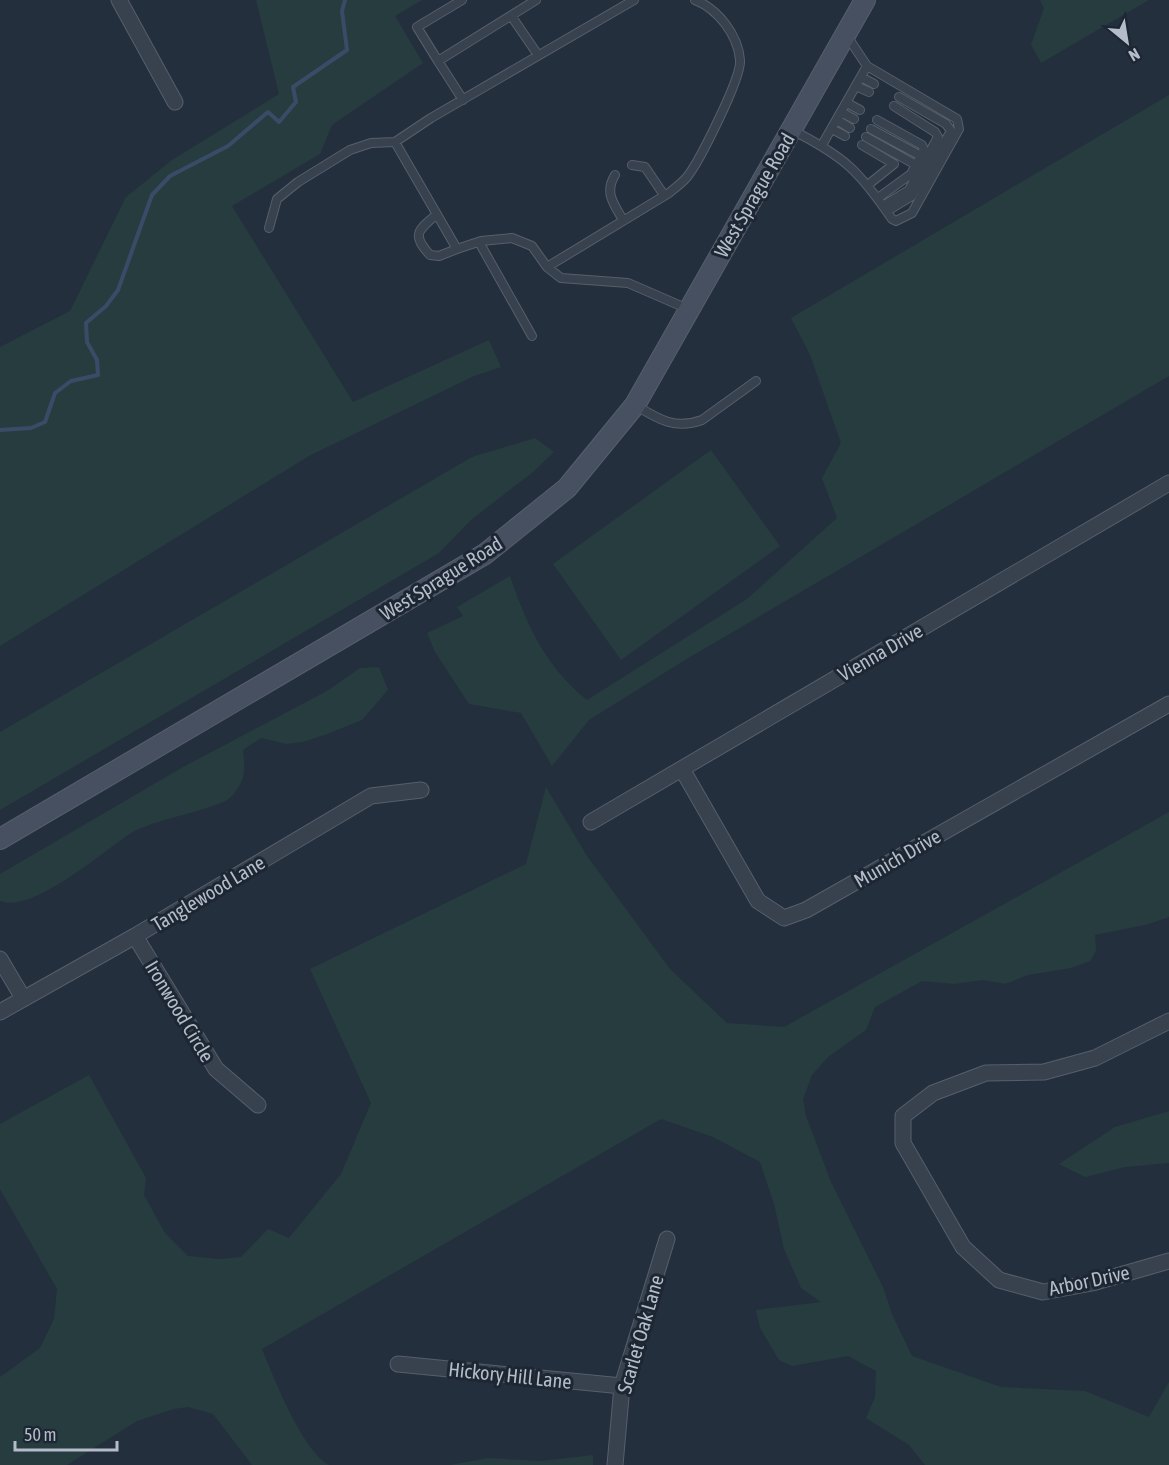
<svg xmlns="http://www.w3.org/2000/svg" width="1169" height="1465" font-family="'Asap Condensed',sans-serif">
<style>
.green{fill:#263c3f}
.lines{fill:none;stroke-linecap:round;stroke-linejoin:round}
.stream{stroke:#394c67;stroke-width:4}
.lane-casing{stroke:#565f6c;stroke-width:10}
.street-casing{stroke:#565f6c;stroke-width:17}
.secondary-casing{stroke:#565f6c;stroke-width:22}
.lane{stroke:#38414e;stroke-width:8}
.street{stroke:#38414e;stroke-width:15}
.secondary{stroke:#465061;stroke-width:20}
.labels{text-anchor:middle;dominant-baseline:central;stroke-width:6;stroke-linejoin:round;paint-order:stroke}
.street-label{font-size:20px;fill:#b4bcc9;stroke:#1d2633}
</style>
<rect width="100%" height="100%" fill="#242f3e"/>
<path class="green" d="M256 0H422L395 16 423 63 332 125 320 154 232 206 353 402 489 340 501 367 474 376 309 456 0 646V347L70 311 126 197 172 160 279 94Z
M1040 0H1149L1041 63 1031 45 1044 8Z
M1169 95V376L685 660 589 720 552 766 521 713 469 704 435 652 427 633 463 616 457 607 510 576C527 626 546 667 587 700L747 599 837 518 822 478 841 443 810 355 791 318Z
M535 438 554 452 533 472 471 520 439 553 0 810V732L472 457Z
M711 450 780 546 621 660 553 564Z
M379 667 388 690 362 720 327 734 303 742 286 744 261 738 243 750C245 771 246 780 231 797 219 809 151 820 131 833 104 851 32 914 0 901V874L183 767 327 691 360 668Z
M546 787 587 856 670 969 727 1023 784 1027 1169 812V917L1149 924 1095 935 1096 951 1090 961 1071 968 1028 975 1005 984 983 980 954 984 922 981 875 1007 866 1030 828 1057 812 1075 803 1099 806 1116 831 1182 883 1287 892 1314 912 1356 1001 1387 1085 1391 1149 1417 1169 1382V1465H925L909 1445 866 1418 875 1397 876 1371 848 1356 792 1366 779 1360 760 1328 756 1310 821 1302 801 1288 784 1249 774 1204 760 1162 713 1137 661 1119 262 1349C274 1378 302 1450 329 1465H252L213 1414 188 1407 174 1409 137 1421 67 1465H0V1377L40 1348 54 1319 57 1289 0 1189V1124L89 1075 146 1178 144 1195 165 1233 188 1256 220 1259 241 1257 268 1229 289 1238 341 1174 371 1103 310 969 526 864Z
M1169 1111V1163L1125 1167 1085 1177 1059 1164 1115 1127Z
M593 1455V1465H450L488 1458 541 1461Z"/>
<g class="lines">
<path class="stream" d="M0 430 31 428 45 422 55 393 71 381 98 375 97 360 87 342 86 323 106 306 118 290 152 195 170 176 228 146 268 112 279 122 296 102 293 87 347 50 342 11 345 0"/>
<g class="lane-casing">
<path id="lane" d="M462 0 417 27 438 61 536 0
M634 0 431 118 395 142 457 249 481 241 512 238 532 246 547 267 561 278 628 283 688 309
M512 17 538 55
M438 61 463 100
M861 77 874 84
M856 86 869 92
M847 103 860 110
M841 112 854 119
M837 120 850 128
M877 120 922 145 924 150 911 174 878 198
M832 129 845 136
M871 129 921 156
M792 130C845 157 859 171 892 219L896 221 912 213 959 129 957 119 867 66 847 36
M866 137 916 165
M822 145 867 66
M862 145 894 164 869 184
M632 165 645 167 664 195
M615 175C604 193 614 204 623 220
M883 206 909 190 938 137 935 132 894 106
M887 211 912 196 951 131 946 124 899 97
M436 215C417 231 412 235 430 255L439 256 457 249
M269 228 277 199 298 182 350 150 371 143 395 142
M479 242 532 336
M547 267 669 193C675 188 682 183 687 177 699 162 742 77 740 60 738 35 718 9 695 0
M635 405C658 419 675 430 702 420L756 381"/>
</g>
<g class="street-casing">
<path id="street" d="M119 0 175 102
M682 769 758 901 784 918 806 910 1169 704
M591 822 1169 483
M135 936 216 1069 258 1105
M0 959 23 998
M0 1012 135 936 371 796 421 790
M1169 1021 1095 1058 1044 1072 986 1073 933 1093 903 1116V1143L963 1247 999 1280 1043 1292 1092 1283 1169 1261
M398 1364 622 1386
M615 1465 622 1386 667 1239"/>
</g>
<g class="secondary-casing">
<path id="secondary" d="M0 839 485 554 567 488 635 405 865 0"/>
</g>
<use href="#lane" class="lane"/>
<use href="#street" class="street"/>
<use href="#secondary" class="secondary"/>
</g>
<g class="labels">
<g class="street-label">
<text transform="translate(754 195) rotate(-60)">West Sprague Road</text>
<text transform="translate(441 578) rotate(-32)">West Sprague Road</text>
<text transform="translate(880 652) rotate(-30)">Vienna Drive</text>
<text transform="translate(897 858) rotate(-30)">Munich Drive</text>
<text transform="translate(208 893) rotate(-31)">Tanglewood Lane</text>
<text transform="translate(180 1011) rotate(59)">Ironwood Circle</text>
<text transform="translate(1089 1280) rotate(-12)">Arbor Drive</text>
<text transform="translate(640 1334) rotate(-74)">Scarlet Oak Lane</text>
<text transform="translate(510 1375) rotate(6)">Hickory Hill Lane</text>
</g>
</g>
<g transform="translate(1127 42) rotate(150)" stroke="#1d2633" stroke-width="4.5" paint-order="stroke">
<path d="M0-4.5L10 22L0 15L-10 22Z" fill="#b4bcc9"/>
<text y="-9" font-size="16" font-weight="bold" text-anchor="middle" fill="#b4bcc9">N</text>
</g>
<path d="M15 1441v9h102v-9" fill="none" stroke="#b4bcc9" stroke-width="3"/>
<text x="24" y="1441" font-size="18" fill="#b4bcc9" stroke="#1d2633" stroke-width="4.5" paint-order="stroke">50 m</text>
</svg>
